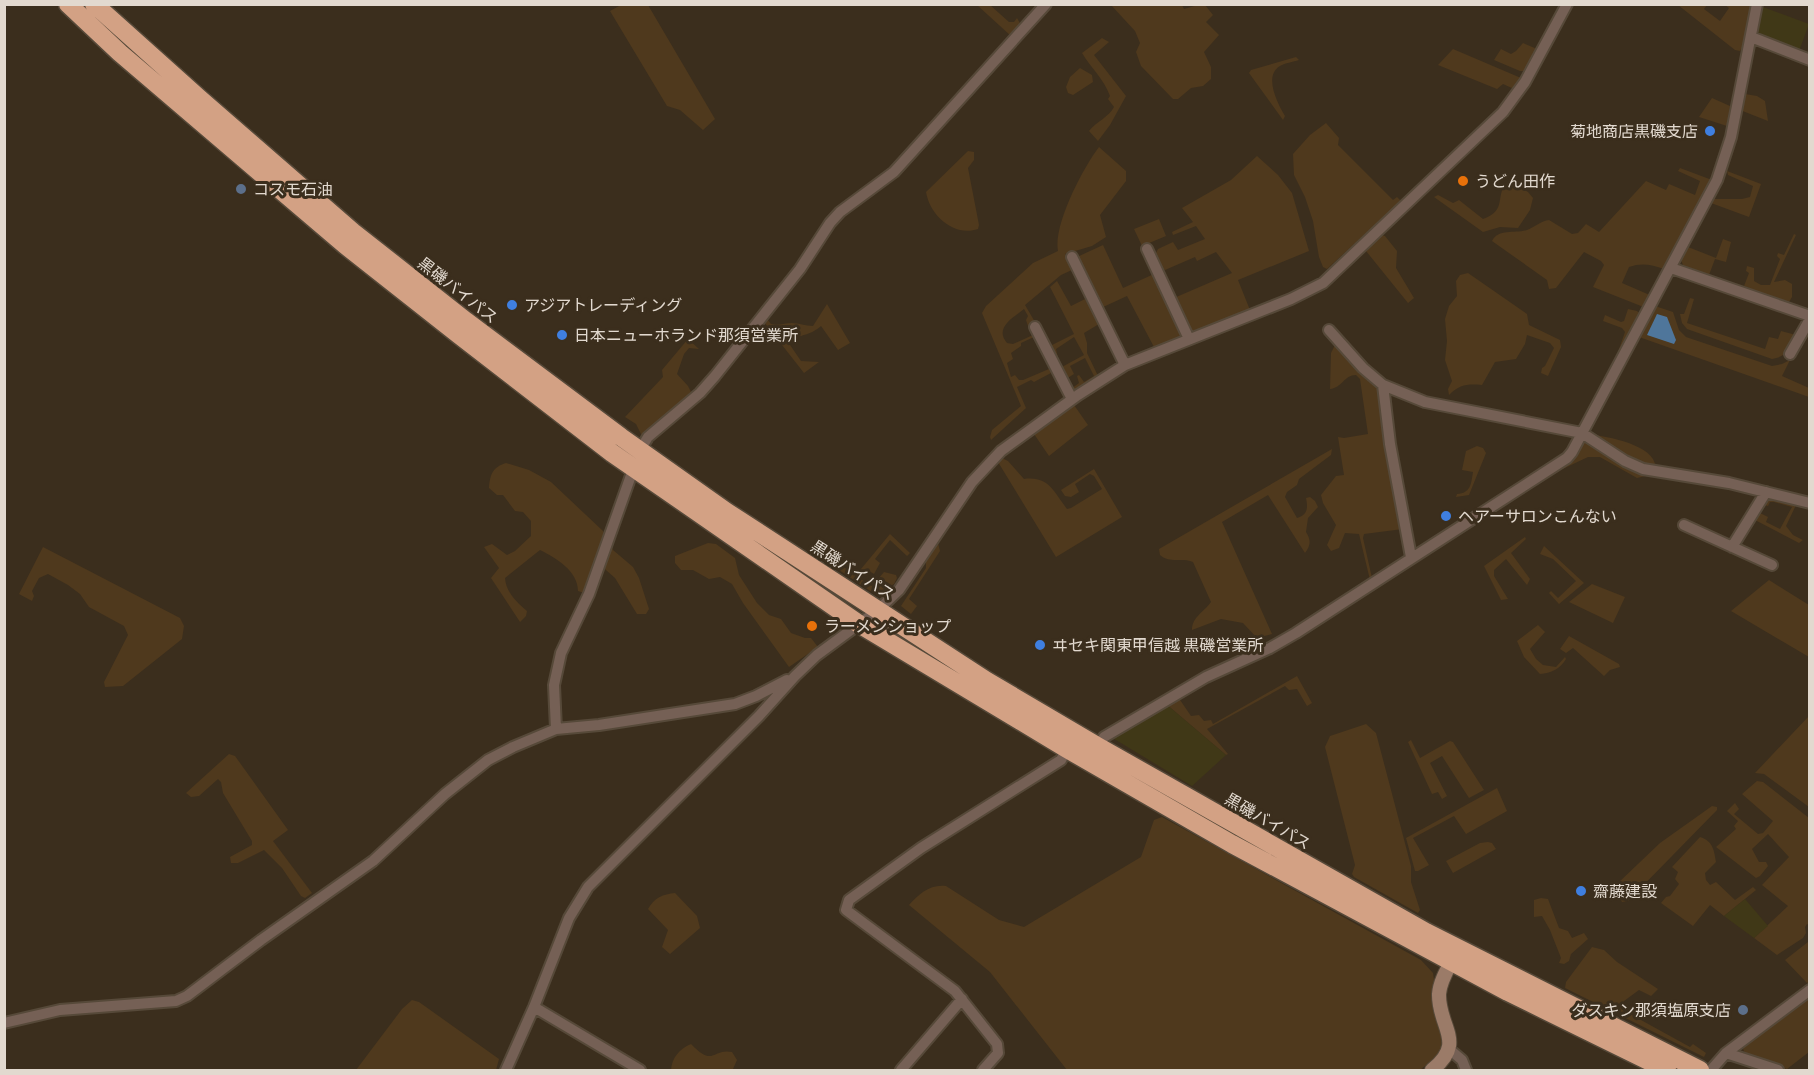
<svg xmlns="http://www.w3.org/2000/svg" width="1814" height="1075" font-family="Manrope,'Noto Sans JP',sans-serif">
<style>
.green{fill:#4f391d}
.sand{fill:#403817}
.water{fill:#4f769b}
.lines{fill:none;stroke-linecap:round;stroke-linejoin:round}
.street-casing{stroke:#564939;stroke-width:14}
.secondary-casing{stroke:#564939;stroke-width:16}
.highway-casing{stroke:#564939;stroke-width:21}
.street{stroke:#756055;stroke-width:10}
.secondary{stroke:#9b7b68;stroke-width:14}
.highway{stroke:#d3a184;stroke-width:18}
.shop-dot{fill:#3f7fe0;stroke:#3b2e1d;stroke-width:2}
.food-dot{fill:#e8710a;stroke:#3b2e1d;stroke-width:2}
.service-dot{fill:#5c6f8a;stroke:#3b2e1d;stroke-width:2}
.labels{text-anchor:middle;dominant-baseline:central;stroke-width:6;stroke-linejoin:round;paint-order:stroke}
.poi-label{font-size:16px;fill:#e2d9cf;stroke:#3b2e1d;text-anchor:start}
.street-label{font-size:16px;fill:#e2d9cf;stroke:#3b2e1d}
</style>
<rect width="100%" height="100%" fill="#3b2e1d"/>
<path class="green" d="M621 5H648L715 119 703 130 680 110 667 106 610 11Z
M977 5H990L1009 22H1014L1017 18 1021 25 1011 36Z
M1111 5H1182L1184 9 1198 5H1205L1213 15 1206 22 1219 35 1204 52 1211 67V79L1203 86 1191 88 1178 99H1173L1141 66 1136 52 1140 43 1135 31Z
M1678 5H1707L1704 9 1720 21 1729 8 1725 5H1752L1743 47 1740 51 1735 50Z
M1102 38 1109 42 1094 55 1126 96 1110 125 1098 141 1089 131C1096 122 1109 117 1114 107L1108 99 1110 96C1104 79 1091 68 1082 53Z
M1523 43 1537 49 1525 71H1520L1494 60 1501 49 1511 54 1516 51Z
M1453 49 1521 78 1514 89 1503 84 1497 89 1438 65Z
M1296 57 1299 60C1293 62 1285 63 1280 66 1263 76 1278 104 1285 116L1283 120 1249 73 1251 70Z
M1080 68 1092 75 1093 82 1073 95 1068 93 1066 87 1070 77Z
M1745 94 1757 96 1765 101 1768 121 1740 110 1743 96Z
M1712 98 1730 106 1727 126 1699 117Z
M1326 123 1339 138 1338 145 1393 200 1397 197 1401 201 1327 269 1323 267 1319 257 1313 221 1305 197 1294 175 1293 154 1310 135Z
M1099 147 1126 171V181L1100 215 1106 237 1092 246 1065 254 1072 270 1061 275 1025 305 1035 322 1028 326 1026 320 1028 316 1024 309C1013 318 994 328 1007 343L1013 344 1033 335 1034 337 1021 343V346L1011 353 1013 359 1007 363 1011 377 1015 375 1019 380H1023L1049 369 1051 373 1034 382 1031 380 1017 387 1026 408 991 440 990 437 992 430 1021 406 982 313 986 306 1033 263 1058 251C1053 225 1083 168 1099 147Z
M968 151 974 152V160L968 168 979 225 978 229C954 237 930 216 926 192Z
M1257 156 1278 175 1292 193 1309 251 1238 280 1250 310 1191 333 1174 298 1232 273 1216 252 1197 261 1195 257 1165 270 1161 268 1155 255 1158 249 1173 242 1178 250 1205 239 1196 226 1173 235 1172 232 1193 222 1182 208 1231 180Z
M1680 168 1712 180 1664 269C1652 265 1642 262 1629 267L1622 283 1652 296 1646 308 1593 287 1604 265 1601 261 1584 252 1556 288 1549 289 1547 280 1492 241C1499 228 1514 234 1527 230 1535 227 1541 221 1549 220L1572 234 1578 233 1586 224 1599 232 1646 181 1666 190 1669 184 1695 195 1700 181 1678 171Z
M1727 171 1761 184 1749 217 1711 203 1714 199H1742L1750 197 1753 186 1728 175Z
M1509 181 1528 192 1533 198 1530 210 1518 228 1500 227 1483 232 1434 197 1438 195 1453 203 1459 200 1483 219C1509 210 1493 194 1509 181Z
M1159 219 1166 236 1142 246 1134 229Z
M1794 234 1796 235 1774 282 1785 280 1792 284V297L1789 302C1777 302 1758 291 1744 286L1749 273 1746 271 1747 266 1754 268V281L1761 285H1770L1780 259 1777 256 1778 253 1784 255Z
M1382 235 1385 236 1397 251 1396 268 1414 298 1408 303 1366 251Z
M1723 239 1731 242 1726 262 1715 259 1709 275 1683 265 1681 260 1688 247 1716 258Z
M1103 245 1123 288 1154 274 1182 336 1154 347 1127 296 1101 308 1077 257Z
M1468 273 1527 314 1529 325 1560 340 1561 347 1548 376 1541 373 1542 368 1545 366 1554 348 1550 343 1527 335 1525 344 1516 359 1495 362 1482 385C1468 384 1460 384 1449 395L1448 389 1452 381 1445 360 1447 341 1445 319 1449 306 1457 296 1456 281 1460 275Z
M1057 281 1071 306 1085 299 1099 324 1084 333 1087 343V353L1098 376 1076 391 1071 389 1079 383 1077 376 1079 375 1084 382 1094 376 1085 358 1070 366 1074 374 1066 379 1060 368 1084 355 1074 337 1056 349 1058 358 1056 359 1050 346 1074 334 1050 287Z
M1690 298 1694 299 1687 323 1765 349 1769 337 1778 339 1781 331 1796 335C1789 348 1787 357 1772 359L1687 329 1682 323 1680 314H1684Z
M827 304 850 343 838 350 821 326C808 337 802 333 788 342L801 361 819 362 804 373 764 322 767 319 771 324C779 326 785 323 792 323 799 323 805 326 813 326Z
M1655 306 1673 312 1679 330 1686 337 1772 366 1782 364 1790 360 1782 376 1809 388V397L1639 337Z
M1628 309 1637 311 1640 314 1622 353 1618 352 1625 332 1622 328 1603 321 1605 315 1621 322 1624 321Z
M688 339 699 349 689 348 684 354 677 374 688 386 692 394 642 436 636 424 625 417 663 377 662 370Z
M1335 345H1338L1380 384 1403 529 1364 534 1363 538 1372 578 1370 580 1359 534 1345 533 1339 548 1331 551 1327 545 1336 525 1323 503 1321 495 1336 476 1344 475 1338 437 1344 438 1368 434 1360 379 1356 375C1344 375 1342 388 1330 389L1331 353Z
M1074 405 1088 425 1049 456 1034 434Z
M1590 434C1608 437 1665 446 1654 474L1637 478 1600 457H1588L1552 474Z
M1477 446 1483 448 1486 453 1469 495 1456 497 1457 494C1471 493 1471 484 1473 472L1462 470 1466 451Z
M1332 449 1331 455 1299 479 1297 485 1287 492 1285 497 1297 518C1308 515 1308 507 1306 498L1310 497 1315 501 1318 507 1308 518 1306 532C1311 540 1311 545 1305 553L1268 495 1222 522 1272 634 1257 638 1243 623 1221 619 1192 630C1192 617 1204 612 1211 602L1193 562C1182 557 1170 564 1160 555L1159 549Z
M1002 458 1008 461 1024 479C1049 476 1053 491 1067 509L1071 508 1102 489 1094 476 1090 474 1075 484 1079 492 1071 497 1065 496 1061 490 1094 469 1122 517 1056 557 998 462Z
M506 463 529 470 551 482 603 531 613 550 633 567 639 578 649 609 646 614H637L615 578 598 563 584 593 578 591C578 571 556 558 540 550L505 578C506 592 516 602 527 611L526 616 520 622 491 578 499 568 484 547 492 544 507 555 515 551 531 536V521L523 512 515 511 503 495H497L489 488C490 474 493 467 506 463Z
M1773 498 1796 505 1786 526 1793 535 1803 540 1799 543 1755 520 1760 513 1768 517 1766 522 1780 529 1792 507 1774 502H1770L1768 506 1764 505 1767 500Z
M890 534 910 553 907 556 890 540 875 559 880 563 874 574 866 569 859 578 872 586 884 572 896 575 897 578 894 584 875 594 809 550 811 546 856 575Z
M1525 537 1526 539 1511 553 1530 579 1527 585 1506 559 1494 570V576L1508 599 1501 600 1484 566Z
M708 543 716 544 735 558 739 575 757 603 769 615 781 619 791 633 805 638H811L818 647 789 667 743 603 732 584 720 577 709 579 693 570H681L675 563V556Z
M938 543 940 551 909 599 917 606 911 614 901 606 926 568V560Z
M1544 546 1584 583 1559 604 1549 593 1551 591 1558 598 1576 581 1553 559 1540 554Z
M43 547 180 618 184 626 182 639 123 686 105 687 104 682 128 635 124 626 89 607 80 594 68 585 48 574 39 578 32 591 34 596 32 601 19 594Z
M1769 580 1809 605V657L1731 611Z
M1592 584 1625 597 1613 623 1569 602Z
M1538 625 1545 632 1530 649 1536 659 1543 665 1556 667 1565 657 1566 659C1560 669 1551 673 1540 674L1524 657 1517 641Z
M1569 636 1619 664 1620 667 1610 670 1604 676 1573 648 1566 653 1560 649Z
M1297 676 1312 703 1307 706 1297 689 1289 690 1285 686 1207 729 1228 754 1226 755 1166 704 1178 697 1191 716 1199 715 1204 721 1211 720 1213 724Z
M1809 716 1810 807H1809L1764 774 1755 773Z
M1366 724 1376 733 1411 866V882L1420 910 1418 913 1354 877 1352 874 1355 865 1325 747 1330 736Z
M1411 740 1420 758 1450 741 1453 742 1484 790 1469 798 1442 756 1430 763 1447 796 1442 799 1438 792 1432 794 1408 742Z
M229 754 235 756 288 830 273 841 312 893 305 898 301 896 282 868 264 850 238 863H231L230 857 252 845V841L223 793 221 782 218 779 199 796 191 797 186 793Z
M1757 781 1763 782 1809 818V925L1807 924 1805 927 1806 933 1803 938 1777 955 1754 938 1788 906 1762 885 1789 857 1768 834 1752 849 1759 862H1766L1768 866 1760 876 1756 878 1716 847 1736 829 1734 826 1738 821 1727 811 1735 803 1739 809 1734 814 1758 834 1763 833 1773 821 1742 794Z
M1497 788 1507 811 1466 834 1454 816 1413 838 1429 865 1418 871H1415L1406 838Z
M1712 806 1717 807V810L1628 901 1622 902 1616 889 1617 884 1660 843Z
M1162 817 1421 960 1433 973 1443 1039 1440 1054 1420 1070H1067L990 972 909 905C919 894 930 884 946 886L999 920 1024 927 1141 857 1154 820Z
M1700 837C1713 841 1714 850 1716 862L1705 873 1706 880 1710 885 1716 882 1735 900 1753 887 1756 890 1724 916 1710 905 1693 926 1661 903 1666 897 1670 896 1679 884 1675 879 1678 872 1672 867Z
M1488 842 1492 843 1496 849 1453 873 1446 861 1480 843Z
M675 893 697 916 700 928 670 954 662 947 668 930 648 909C654 898 663 894 675 893Z
M1541 898 1548 899 1559 928 1568 931 1572 938 1584 933 1588 939 1571 954 1569 961 1564 964 1559 963 1561 958 1550 930 1542 916 1534 917V900Z
M1808 942 1810 981 1807 983 1785 960Z
M1592 947 1604 950 1617 962 1658 989 1651 996 1639 990 1624 1001 1621 1009 1690 1047 1693 1044 1706 1053 1704 1057 1565 988 1566 982Z
M1809 993V1052L1787 1069 1746 1055 1743 1049 1746 1042Z
M412 1000 419 1002 499 1059 496 1070H356L402 1009Z
M691 1044C714 1068 712 1048 732 1052L737 1060 733 1069 671 1070C672 1058 679 1049 691 1044Z"/>
<path class="sand" d="M1760 6 1809 24 1799 51 1759 35 1756 29Z
M1166 704 1226 755 1192 786 1111 737Z
M1745 899 1768 926 1754 938 1724 916Z"/>
<path class="water" d="M1657 314 1667 317 1676 340 1674 344 1647 335Z"/>
<g class="lines">
<g class="street-casing">
<path id="street" d="M1751 37 1810 60
M1147 249 1189 339
M1072 257 1125 365
M1671 268 1810 316
M1035 327 1072 399
M1329 330 1363 368 1383 385 1425 402 1582 433 1625 461 1643 469 1729 483 1810 503
M1790 354 1810 319
M1383 385 1390 444 1411 557
M1684 525 1772 565
M1732 547 1766 492
M556 729 554 685 561 653 589 594 640 450 648 437 700 393 715 376 800 269 830 223 840 212 894 172 1046 4
M1099 747 1104 737 1206 677 1270 648 1296 633 1567 458 1572 452 1717 180 1731 137 1757 4
M534 1007 640 1070
M4 1023 60 1010 176 1001 187 996 261 940 373 861 445 794 488 760 513 747 556 729 599 725 735 704 756 696 787 680
M1449 1049 1462 1060 1466 1070
M1726 1053 1778 1070
M506 1070 534 1007 569 918 588 887 759 716 795 676 817 655 878 610 899 590 972 482 1001 451 1078 395 1125 365 1291 299 1323 283 1503 112 1525 82 1567 4
M901 1070 962 999
M983 1070 998 1053 997 1044 955 991 846 910 849 900 921 848 1061 760 1067 749
M1711 1070 1726 1053 1810 990"/>
</g>
<g class="secondary-casing">
<path id="secondary" d="M1432 1070C1467 1042 1438 1027 1439 994 1440 980 1449 967 1455 955"/>
</g>
<g class="highway-casing">
<path id="highway" d="M68 4 120 53 345 245 459 335 612 453 859 624 1067 749 1232 844 1508 992 1667 1070
M94 4 200 99 353 232 466 321 621 437 727 512 987 681 1099 747 1426 932 1700 1070"/>
</g>
<use href="#street" class="street"/>
<use href="#secondary" class="secondary"/>
<use href="#highway" class="highway"/>
</g>
<g class="shop-dot">
<circle cx="1710" cy="131" r="6"/>
<circle cx="512" cy="305" r="6"/>
<circle cx="562" cy="335" r="6"/>
<circle cx="1446" cy="516" r="6"/>
<circle cx="1040" cy="645" r="6"/>
<circle cx="1581" cy="891" r="6"/>
</g>
<g class="food-dot">
<circle cx="1463" cy="181" r="6"/>
<circle cx="812" cy="626" r="6"/>
</g>
<g class="service-dot">
<circle cx="241" cy="189" r="6"/>
<circle cx="1743" cy="1010" r="6"/>
</g>
<g class="labels">
<g class="poi-label">
<text x="1698" y="131" text-anchor="end">菊地商店黒磯支店</text>
<text x="1475" y="181">うどん田作</text>
<text x="253" y="189">コスモ石油</text>
<text x="524" y="305">アジアトレーディング</text>
<text x="574" y="335">日本ニューホランド那須営業所</text>
<text x="1458" y="516">ヘアーサロンこんない</text>
<text x="824" y="626">ラーメンショップ</text>
<text x="1052" y="645">ヰセキ関東甲信越 黒磯営業所</text>
<text x="1593" y="891">齋藤建設</text>
<text x="1731" y="1010" text-anchor="end">ダスキン那須塩原支店</text>
</g>
<g class="street-label">
<text transform="translate(458 290) rotate(38)">黒磯バイパス</text>
<text transform="translate(853 570) rotate(33)">黒磯バイパス</text>
<text transform="translate(1268 821) rotate(30)">黒磯バイパス</text>
</g>
</g>
<rect width="1814" height="1075" fill="none" stroke="#e2d9cf" stroke-width="12"/>
</svg>
